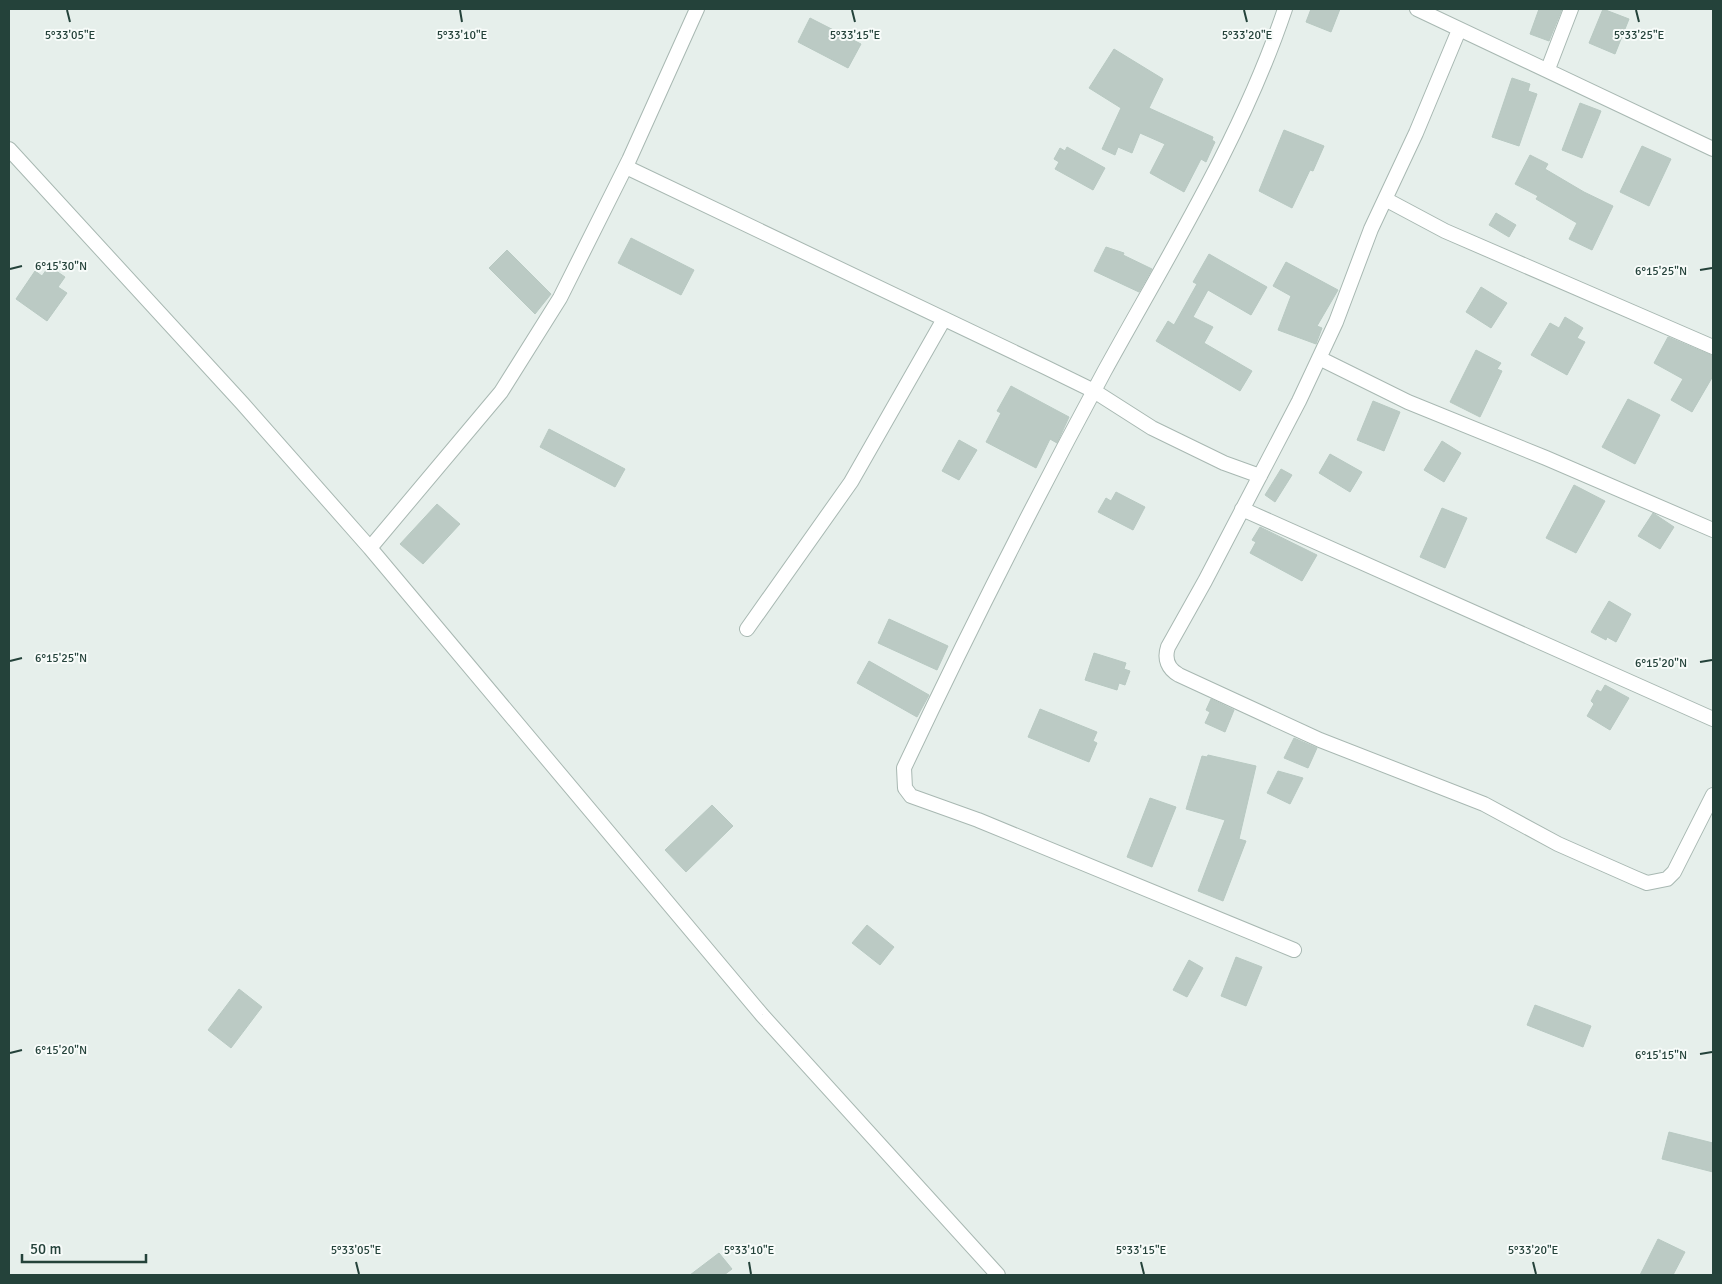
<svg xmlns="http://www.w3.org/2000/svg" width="1722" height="1284" font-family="Signika,sans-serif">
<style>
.building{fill:#bbcac4;stroke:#b8c9c2}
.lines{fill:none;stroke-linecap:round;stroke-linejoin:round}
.minor-casing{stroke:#a8b8b2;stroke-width:16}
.minor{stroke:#fff;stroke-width:14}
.ticks{fill:none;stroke:#24423a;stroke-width:2}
.ticks-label{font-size:12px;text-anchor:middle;fill:#24423a;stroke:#f7fbf9;stroke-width:4;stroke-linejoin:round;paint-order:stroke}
</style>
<rect width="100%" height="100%" fill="#e6efeb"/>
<path class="building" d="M1311 9H1340L1331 32 1306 22Z
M1539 9H1562L1549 41 1530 34Z
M1603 9 1629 19 1615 54 1589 43Z
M810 18 861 44 848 68 798 42Z
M1114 49 1163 79 1149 108 1213 137 1212 140 1215 142 1206 162 1201 159 1184 192 1150 173 1165 144 1140 133 1132 153 1118 147 1115 155 1102 149 1121 108 1089 88Z
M1512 78 1530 84 1528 91 1537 94 1519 146 1492 137Z
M1580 103 1601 111 1582 158 1562 150Z
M1284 130 1324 146 1313 171 1310 170 1292 208 1259 191Z
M1642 146 1671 159 1649 206 1620 192Z
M1067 147 1105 168 1093 190 1055 169 1059 162 1054 159 1060 148 1065 151Z
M1530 155 1548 164 1545 169 1584 192 1613 206 1592 250 1569 239 1577 223 1536 199 1538 196 1515 184Z
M1496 213 1516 225 1509 237 1489 225Z
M631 238 694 270 681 295 618 263Z
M1106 247 1124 253 1123 255 1152 269 1139 292 1094 271Z
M507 250 551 294 535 314 489 268Z
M1209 254 1267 287 1251 315 1208 290 1193 317 1213 327 1204 343 1252 371 1240 391 1156 341 1168 321 1174 325 1197 284 1193 282Z
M1286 262 1338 290 1317 326 1322 328 1316 344 1278 330 1291 296 1273 286Z
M49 266 65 277 58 287 67 293 47 321 16 299 35 271 42 276Z
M1481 287 1507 303 1491 328 1466 312Z
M1565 317 1583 328 1577 338 1585 342 1567 375 1531 355 1550 323 1559 328Z
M1668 337 1713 356V376L1692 412 1671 400 1683 379 1654 363Z
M1476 350 1501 363 1497 369 1502 371 1480 417 1450 402Z
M1011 386 1069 417 1057 443 1050 439 1036 468 986 442 1001 413 997 411Z
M1628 399 1660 415 1635 464 1602 447Z
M1373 401 1400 412 1384 451 1357 440Z
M549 429 625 469 615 487 540 447Z
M959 440 977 450 959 480 942 471Z
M1442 441 1461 453 1444 482 1424 470Z
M1330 454 1362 472 1350 492 1319 473Z
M1281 469 1292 475 1275 502 1265 495Z
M1574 485 1605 501 1576 553 1546 538Z
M1116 492 1145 507 1133 530 1098 512 1106 498 1111 501Z
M437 504 460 524 423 564 400 544Z
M1442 508 1467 518 1445 568 1420 557Z
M1653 513 1674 527 1660 549 1638 536Z
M1260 527 1317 555 1302 581 1250 553 1256 542 1252 540Z
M1609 601 1631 614 1616 642 1607 637 1606 640 1591 632Z
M889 619 948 646 937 670 878 643Z
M1094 653 1126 663 1124 669 1130 671 1125 685 1119 683 1117 690 1085 680Z
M869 661 929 695 917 717 857 683Z
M1605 685 1629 698 1610 730 1587 716 1594 704 1591 701 1597 690 1601 692Z
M1211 699 1234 710 1225 732 1205 723 1210 712 1206 710Z
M1040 709 1097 732 1093 741 1097 743 1089 762 1028 737Z
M1294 738 1317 748 1308 768 1284 758Z
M1208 755 1256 766 1239 839 1246 841 1223 901 1198 891 1225 820 1186 809 1202 756 1207 757Z
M1278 771 1303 778 1290 804 1267 793Z
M1150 798 1176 807 1152 867 1127 857Z
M712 805 733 826 686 872 665 850Z
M867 925 894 947 880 965 852 943Z
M1236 957 1262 967 1246 1006 1221 996Z
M1189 960 1203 968 1187 997 1173 990Z
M239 989 262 1007 231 1048 208 1030Z
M1535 1005 1591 1026 1583 1047 1527 1025Z
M1669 1132 1713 1143V1172L1662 1159Z
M1658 1239 1685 1252 1673 1275H1640Z
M719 1253 732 1269 724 1275H690Z"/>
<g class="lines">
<g class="minor-casing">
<path id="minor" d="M1285 9C1242 137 1169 254 1104 372 1034 502 967 634 904 768L905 788 911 796 978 820 1294 950
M1417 9 1713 149
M1459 30 1416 133 1371 229 1336 322 1299 401 1205 581 1168 647C1164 659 1168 669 1179 675L1320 740 1484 804 1558 844 1635 878 1647 883 1667 879 1674 872 1713 795
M1548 69 1571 9
M9 149 242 403 370 548 762 1015 998 1275
M626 167 1045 367 1094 391 1152 428 1224 463 1260 476
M1385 199 1445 231 1713 347
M1319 358 1408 402 1546 458 1713 530
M1242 509 1713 719
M370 548 501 392 560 298 629 160 697 9
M747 629 851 482 944 319"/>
</g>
<use href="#minor" class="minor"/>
</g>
<path class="ticks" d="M67 10 70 22M460 10 462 22M852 10 855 22M1244 10 1247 22M1636 10 1639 22M10 269 22 266M1700 270 1712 268M10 661 22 658M1700 662 1712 660M10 1053 22 1050M1700 1054 1712 1052M356 1262 359 1274M749 1262 751 1274M1141 1262 1144 1274M1533 1262 1536 1274"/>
<g class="ticks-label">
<text x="70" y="39">5°33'05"E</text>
<text x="462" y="39">5°33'10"E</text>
<text x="855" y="39">5°33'15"E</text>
<text x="1247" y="39">5°33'20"E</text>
<text x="1639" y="39">5°33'25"E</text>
<text x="61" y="270">6°15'30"N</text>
<text x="1661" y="275">6°15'25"N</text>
<text x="61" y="662">6°15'25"N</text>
<text x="1661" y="667">6°15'20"N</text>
<text x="61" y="1054">6°15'20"N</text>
<text x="1661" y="1059">6°15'15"N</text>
<text x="356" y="1254">5°33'05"E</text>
<text x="749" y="1254">5°33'10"E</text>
<text x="1141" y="1254">5°33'15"E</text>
<text x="1533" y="1254">5°33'20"E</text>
</g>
<rect width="1722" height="1284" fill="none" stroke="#24423a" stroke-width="20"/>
<path d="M22 1254v8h124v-8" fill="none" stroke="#24423a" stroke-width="2.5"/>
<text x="30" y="1254" font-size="15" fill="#24423a" stroke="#f7fbf9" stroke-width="4" paint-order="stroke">50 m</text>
</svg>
